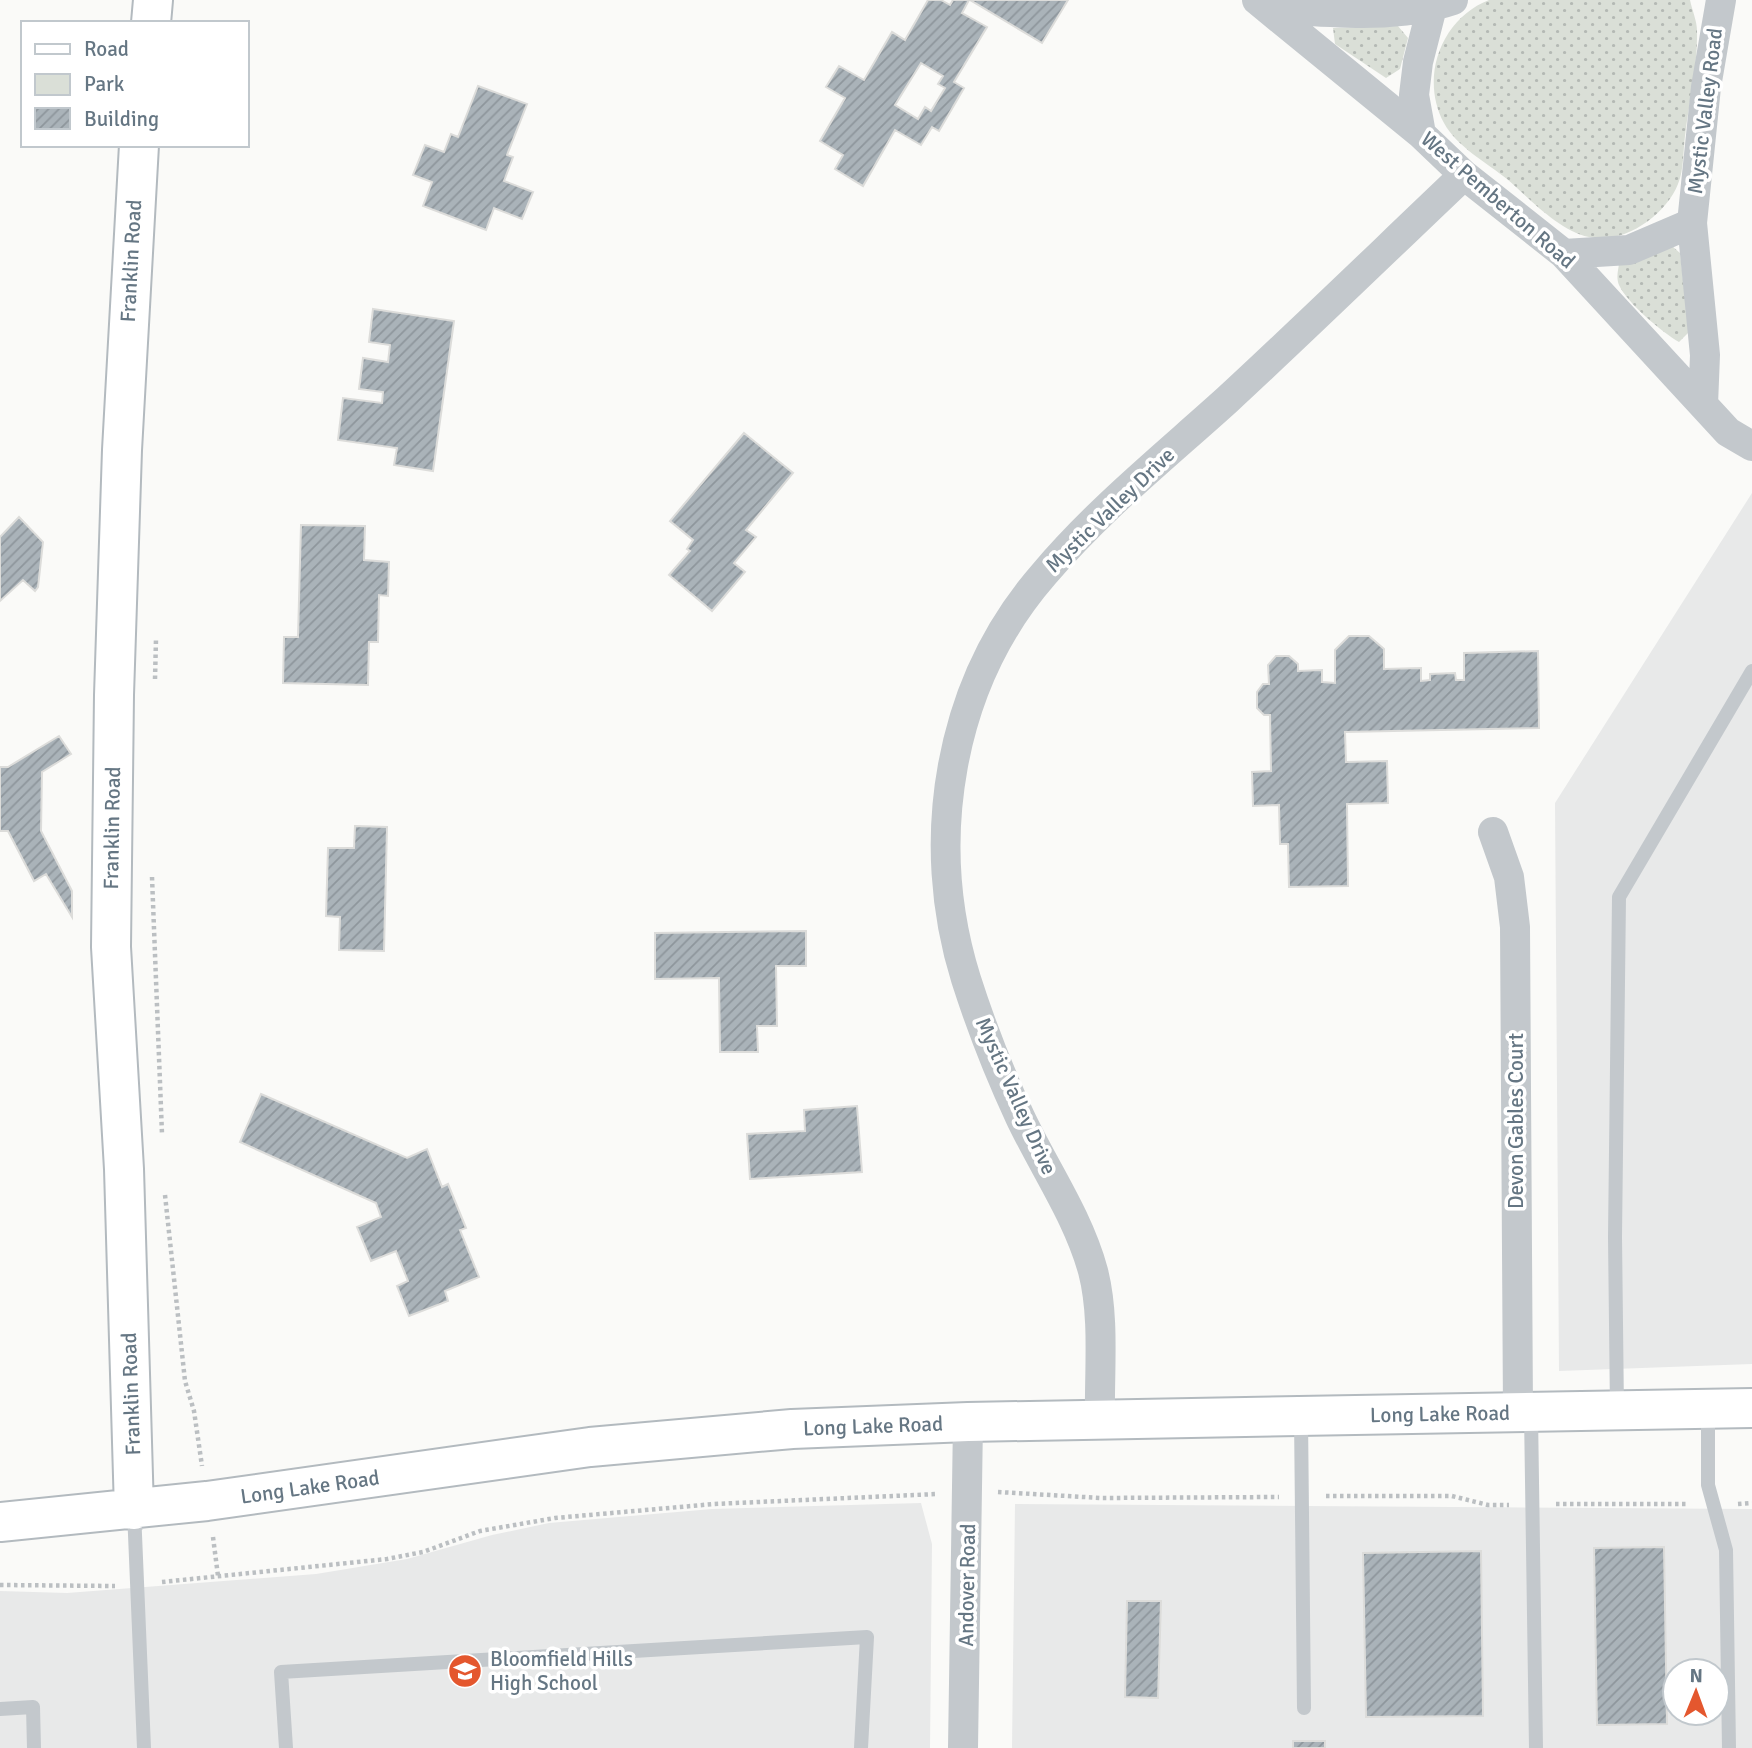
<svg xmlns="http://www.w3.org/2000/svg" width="1752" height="1748" font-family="Signika,sans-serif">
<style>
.built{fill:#e8e9e9;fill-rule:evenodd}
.green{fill:url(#green-dots)}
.building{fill:url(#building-hatch);stroke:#dcdcda;stroke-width:2;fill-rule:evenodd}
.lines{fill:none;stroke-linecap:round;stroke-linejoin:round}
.secondary-casing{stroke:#b3babf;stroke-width:42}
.path{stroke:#bbbfc2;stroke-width:4.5;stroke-dasharray:3.5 3.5;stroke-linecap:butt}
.lane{stroke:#c3c8cc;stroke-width:14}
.street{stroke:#c3c8cc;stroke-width:30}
.secondary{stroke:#fff;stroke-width:38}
.labels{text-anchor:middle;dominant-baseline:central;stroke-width:7;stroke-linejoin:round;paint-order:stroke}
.street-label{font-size:21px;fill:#657683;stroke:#fff}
.poi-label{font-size:21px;fill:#657683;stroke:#fff;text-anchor:start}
</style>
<defs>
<pattern id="green-dots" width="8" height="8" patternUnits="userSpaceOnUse" patternTransform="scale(1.75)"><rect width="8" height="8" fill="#dadfd7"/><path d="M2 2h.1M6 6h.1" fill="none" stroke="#b4b9b4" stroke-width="1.8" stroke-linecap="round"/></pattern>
<pattern id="building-hatch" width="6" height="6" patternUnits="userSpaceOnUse" patternTransform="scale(1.75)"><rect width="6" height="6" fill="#aab3b9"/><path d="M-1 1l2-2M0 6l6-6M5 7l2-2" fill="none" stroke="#8e969c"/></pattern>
</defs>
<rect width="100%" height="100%" fill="#fafaf8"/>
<path class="built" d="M1752 493V1364L1559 1371 1555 803Z
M921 1503 932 1544 930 1748H0V1591L67 1593 316 1574 407 1559 492 1535 549 1523 712 1509Z
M1015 1504 1752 1509V1748H1012ZM1675 1671H1717V1713H1675Z"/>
<path class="green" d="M1489 0H1690C1692 10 1697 21 1697 31 1698 65 1689 102 1685 136 1683 151 1684 170 1678 184 1666 215 1624 245 1589 237 1558 230 1530 199 1507 179 1487 163 1456 146 1444 123 1419 77 1442 18 1489 0Z
M1398 26 1408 38 1400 69 1386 78 1335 44 1333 28Z
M1672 246 1680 253 1689 332 1679 342C1662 332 1627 303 1619 285 1616 278 1618 271 1619 264Z"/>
<path class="building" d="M928 0H941L950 5 953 0H969L962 13 987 27 954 82 964 88 939 131 932 127 921 145 895 130 863 186 835 169 843 155 820 141 845 98 826 87 839 66 864 80 892 32 905 40ZM921 63 943 76 938 84 945 88 931 111 925 107 918 119 895 105Z
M970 0H1068L1042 43Z
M478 86 527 104 507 155 513 157 504 181 533 192 522 219 494 208 486 230 423 206 432 182 413 175 425 145 444 152 451 134 458 137Z
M373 309 454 321 433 471 394 465 397 448 338 440 343 398 382 403 383 392 359 389 363 358 388 362 390 345 369 342Z
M744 433 793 473 746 530 756 537 734 563 745 572 712 611 669 575 690 551 687 549 693 540 670 521Z
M19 517 43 542 38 587 35 591 23 580 0 601V537Z
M301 525 365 526 364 560 389 562 388 596 379 595 378 642H369L368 685 283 683 284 637H298Z
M1349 636H1369L1384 649V669L1421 668V681L1430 680V674L1455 673 1456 680H1464V653L1538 651 1539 728 1345 732 1346 762 1387 761 1388 803 1347 804 1348 886 1289 887 1288 844H1280L1279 805 1253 806 1252 772 1271 771 1270 715H1264L1257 708V692L1263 684H1269L1268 665 1276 656H1289L1298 664V671L1322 670V682L1335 683V650Z
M59 736 71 754 42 772 41 831 72 891V917L46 874 34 881 8 831H0V767H8Z
M355 826 387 827 384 951 339 950 340 917 326 916 328 848H354Z
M806 931V966H776L777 1026H757L758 1052H720L719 978 655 979V933Z
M261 1094 407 1158 427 1149 442 1187 448 1184 466 1228 460 1230 479 1277 445 1291 448 1301 409 1316 397 1286 408 1281 396 1251 371 1261 357 1227 381 1217 376 1203 240 1142Z
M857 1106 862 1172 750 1179 747 1134 805 1131 804 1110Z
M1664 1547 1667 1724 1597 1725 1594 1548Z
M1481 1551 1483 1716 1366 1717 1363 1553Z
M1127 1601H1161L1158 1698 1125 1697Z
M1293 1741H1325V1748H1293Z"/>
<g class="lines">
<g class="secondary-casing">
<path id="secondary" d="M151 23 153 0
M134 1510 124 1169 111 947 114 695 122 450 139 145
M0 1522 207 1501 590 1447 792 1429 968 1422 1752 1408"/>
</g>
<path class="path" d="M155 679 156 639
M152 877 162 1134
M165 1195 185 1381 194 1411 202 1466
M998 1492 1101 1498 1279 1497
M1326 1496H1452L1488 1505H1509
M1556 1504H1687
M1738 1504 1752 1503
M213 1537 218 1576
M162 1582 387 1559 423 1552 480 1531 555 1518 714 1504 937 1494
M0 1585 115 1586"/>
<path class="lane" d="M1617 1410 1615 1237 1619 897 1752 671
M1708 1410V1485L1726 1550 1729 1748
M1531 1414 1536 1748
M1301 1417 1304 1708
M134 1511 144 1748
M0 1709 33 1707 34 1748
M286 1748 281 1672 867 1637 861 1748"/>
<path class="street" d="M1257 0 1421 134 1464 175 1564 254 1728 432 1752 446
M1267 8C1328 12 1394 20 1453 0
M1421 134 1414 95 1418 62 1432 7
M1692 223 1705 355 1703 405
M1564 254 1629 250 1692 223 1706 87 1721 0
M1493 832 1509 877 1515 927 1518 1412
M1100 1419C1099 1372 1105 1317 1093 1271 1078 1216 1044 1168 1020 1117 999 1072 981 1026 966 979 923 841 948 684 1044 574 1098 510 1165 456 1227 400 1307 326 1385 250 1464 175
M963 1748 968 1422"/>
<use href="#secondary" class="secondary"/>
</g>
<defs>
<g id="school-disc" transform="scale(1.75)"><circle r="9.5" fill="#e4572e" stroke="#fff"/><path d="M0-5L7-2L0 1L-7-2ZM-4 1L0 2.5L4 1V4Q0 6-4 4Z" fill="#fff"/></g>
</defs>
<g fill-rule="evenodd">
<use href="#school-disc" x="465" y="1671"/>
</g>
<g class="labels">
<g class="street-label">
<text transform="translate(1705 111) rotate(-83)">Mystic Valley Road</text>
<text transform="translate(1498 200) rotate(41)">West Pemberton Road</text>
<text transform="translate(131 261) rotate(-87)">Franklin Road</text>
<text transform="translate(1110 510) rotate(-44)">Mystic Valley Drive</text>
<text transform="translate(112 828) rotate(-89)">Franklin Road</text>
<text transform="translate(1016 1096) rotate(66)">Mystic Valley Drive</text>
<text transform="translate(1516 1121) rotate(-90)">Devon Gables Court</text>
<text transform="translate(131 1394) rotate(-92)">Franklin Road</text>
<text transform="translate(1440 1414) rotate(-1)">Long Lake Road</text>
<text transform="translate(873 1426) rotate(-2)">Long Lake Road</text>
<text transform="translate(310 1487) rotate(-8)">Long Lake Road</text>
<text transform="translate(967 1585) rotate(-89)">Andover Road</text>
</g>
<g class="poi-label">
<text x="490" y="1659">Bloomfield Hills<tspan x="490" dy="24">High School</tspan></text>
</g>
</g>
<rect x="21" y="21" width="228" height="126" fill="#ffffff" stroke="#c1c8cd" stroke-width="2"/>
<rect x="35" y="44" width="35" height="10" fill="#ffffff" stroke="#c1c8cd" stroke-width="2"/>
<text x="84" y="56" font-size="21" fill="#657683">Road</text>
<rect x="35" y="74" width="35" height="21" fill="#dadfd7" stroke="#c1c8cd" stroke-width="2"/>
<text x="84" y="91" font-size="21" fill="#657683">Park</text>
<rect x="35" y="108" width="35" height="21" fill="url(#building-hatch)" stroke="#c1c8cd" stroke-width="2"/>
<text x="84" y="126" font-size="21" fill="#657683">Building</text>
<g transform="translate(1696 1692) rotate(1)"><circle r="33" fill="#ffffff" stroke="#c1c8cd" stroke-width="2"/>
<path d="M0-5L12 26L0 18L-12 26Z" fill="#e4572e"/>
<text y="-10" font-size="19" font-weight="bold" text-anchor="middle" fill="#657683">N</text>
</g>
</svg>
